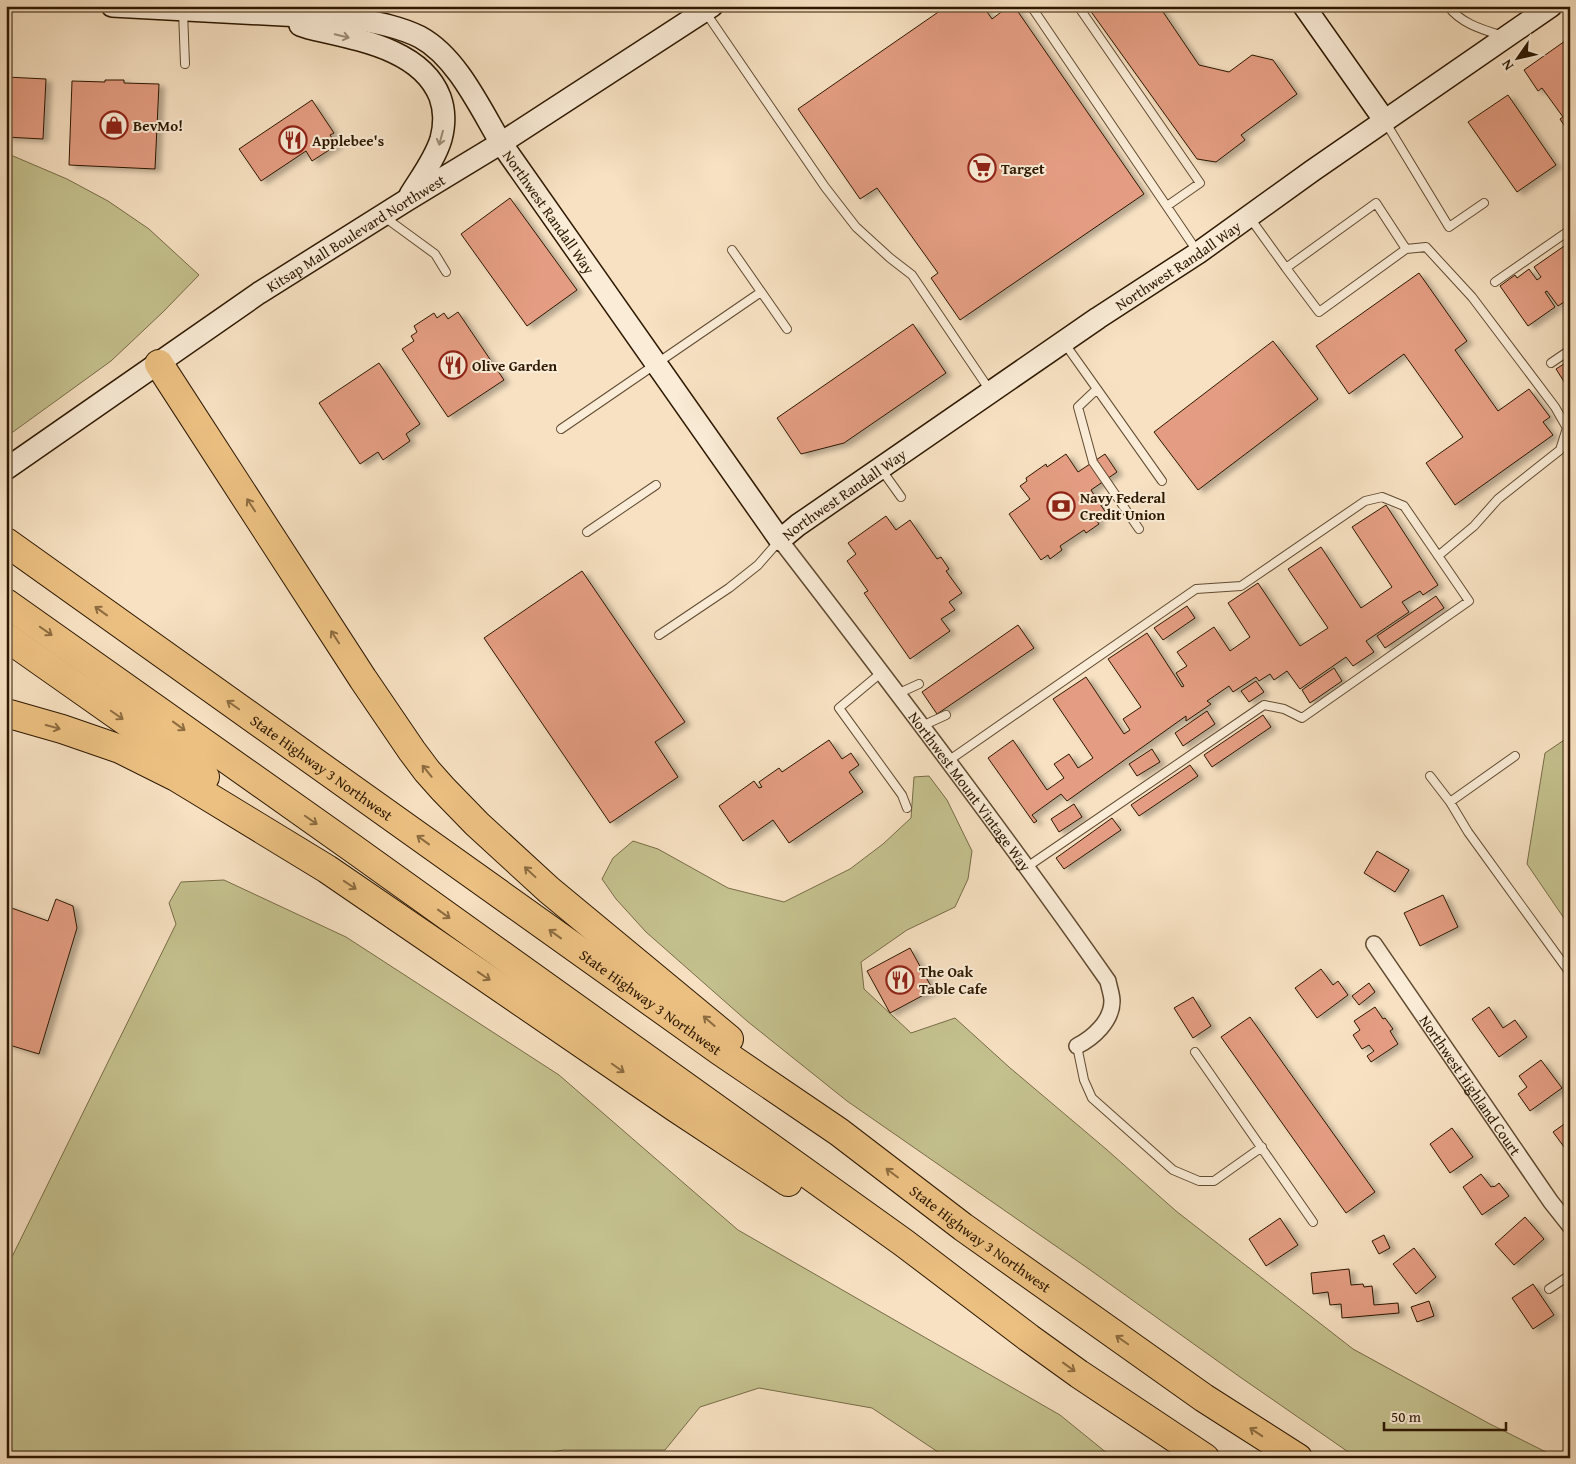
<svg xmlns="http://www.w3.org/2000/svg" width="1576" height="1464" font-family="'Gentium Book Plus',serif">
<style>
.green{fill:#c4c18e;stroke:#786c47}
.building{fill:#e49d82;stroke:#2d1800;filter:url(#shadow)}
.lines{fill:none;stroke-linecap:round;stroke-linejoin:round}
.lane-casing{stroke:#604a30;stroke-width:10}
.street-casing{stroke:#604a30;stroke-width:18}
.secondary-casing{stroke:#2d1800;stroke-width:24}
.highway-casing{stroke:#2d1800;stroke-width:30}
.lane{stroke:#faecd7;stroke-width:8}
.street{stroke:#faecd7;stroke-width:15}
.secondary{stroke:#faecd7;stroke-width:21}
.highway{stroke:#ecc081;stroke-width:28}
.oneway{stroke:#9e8d76}
.oneway2{stroke:#8c6c40}
.labels{text-anchor:middle;dominant-baseline:central;stroke-width:4;stroke-linejoin:round;paint-order:stroke}
.poi-label{font-size:15px;font-weight:bold;fill:#2d1800;stroke:#faecd7;text-anchor:start}
.street-label{font-size:15px;fill:#2d1800;stroke:#faecd7}
</style>
<defs>
<filter id="shadow"><feDropShadow dx="5.5" dy="3" stdDeviation="2.5" flood-color="#0004"/></filter>
</defs>
<rect width="100%" height="100%" fill="#f7e1c2"/>
<filter id="stains"><feTurbulence type="fractalNoise" baseFrequency=".004" numOctaves="4"/><feColorMatrix values="0 0 0 0 .2 0 0 0 0 .09 0 0 0 0 .02 0 0 0 .5 -.17"/></filter>
<radialGradient id="worn" r=".72"><stop offset=".6" stop-color="#630" stop-opacity="0"/><stop offset="1" stop-color="#630" stop-opacity=".3"/></radialGradient>
<path class="green" d="M6 153 67 179 108 201 149 229 199 275 163 312 111 361 6 437Z
M1570 736V927L1527 864 1545 753Z
M929 776 947 800 972 851 968 879 955 907 907 930 861 962 864 989 911 1033 955 1018 1009 1067 1106 1149 1176 1211 1353 1349 1490 1424 1558 1458H1357L1240 1377 1086 1267 847 1101 747 1021 646 932 616 899 602 879 613 858 633 841 658 849 728 888 784 902 850 869 883 844 911 818 914 777Z
M224 880 346 937 559 1075 738 1230 1060 1415 1113 1458H947L872 1408 759 1388 700 1407 665 1450H563L524 1458H6V1269L176 924 169 903 181 882Z"/>
<path class="building" d="M947 6H970L972 8 974 6H983L992 19 1009 6H1014L1144 194 960 320 931 278 938 273 877 188 860 199 798 109Z
M1087 6H1159L1199 65 1229 72 1252 55 1273 60 1297 94 1241 135 1245 140 1216 162 1197 159Z
M1565 41 1570 48 1569 133 1560 119 1563 117 1542 88 1538 91 1524 70Z
M6 77 46 79 43 139 6 137Z
M105 80H124V83L159 84 155 169 69 165 72 81 105 82Z
M1508 95 1556 165 1517 192 1468 122Z
M312 100 334 133 330 135 337 145 312 161 306 151 261 181 239 149Z
M510 198 577 290 527 326 461 234Z
M1570 242V298L1558 306 1547 291 1545 292 1555 307 1528 326 1500 286 1515 275 1517 278 1529 269 1537 280 1541 277 1534 267Z
M1419 273 1467 341 1455 350 1498 411 1529 389 1550 417 1543 422 1553 435 1455 505 1426 463 1463 437 1404 354 1349 394 1316 346Z
M458 312 504 380 448 417 402 349 414 341 411 336 417 332 414 326 434 313 437 318 444 313 448 319Z
M913 324 946 373 844 443 801 454 777 418Z
M1273 341 1318 399 1198 490 1154 432Z
M1570 360V391L1556 369Z
M379 363 420 424 406 434 410 441 383 460 378 452 360 464 319 403Z
M1066 454 1078 472 1105 454 1117 472 1091 490 1106 513 1096 520 1099 524 1086 533 1084 530 1060 546 1062 550 1050 559 1048 555 1041 560 1009 514 1030 499 1020 486 1027 481 1026 478 1046 464 1047 467Z
M1386 505 1438 585 1423 595 1420 591 1402 602 1409 612 1366 641 1374 652 1353 666 1346 657 1300 689 1287 671 1274 680 1270 674 1259 681 1256 677 1233 692 1229 686 1207 701 1211 704 1186 721V716L1067 801 1061 794 1032 815 1037 821 1034 823 988 758 1013 740 1047 790 1064 778 1054 764 1069 754 1078 768 1093 758 1053 699 1086 677 1124 734 1130 730 1123 719 1141 707 1108 659 1147 633 1182 687 1184 686 1176 673 1187 666 1177 652 1214 627 1230 651 1250 637 1228 603 1258 583 1300 646 1328 628 1288 569 1321 547 1361 608 1392 587 1352 527Z
M886 516 896 530 910 520 937 559 941 557 949 569 946 571 962 593 949 602 955 610 941 619 950 631 910 659 864 593 868 591 847 561 856 554 848 543Z
M582 571 685 722 655 742 678 777 610 823 484 638Z
M1436 596 1444 608 1385 648 1377 636Z
M1187 606 1195 618 1163 640 1154 628Z
M1018 625 1034 648 937 714 922 692Z
M1334 668 1342 681 1310 703 1302 690Z
M1256 681 1264 692 1249 702 1241 691Z
M1207 711 1215 724 1183 746 1175 733Z
M1263 715 1271 727 1212 767 1204 755Z
M829 740 842 759 851 753 859 765 849 772 863 792 789 843 773 820 743 841 719 806 754 781 759 788 762 787 759 782 779 768 782 772Z
M1152 749 1160 762 1137 776 1129 764Z
M1190 765 1198 776 1139 816 1131 805Z
M1074 804 1082 817 1059 832 1051 819Z
M1112 818 1121 830 1064 869 1056 858Z
M1377 851 1409 870 1395 892 1364 873Z
M1443 895 1458 927 1420 946 1404 913Z
M56 899 73 906 77 928 39 1054 6 1044V906L48 921Z
M910 948 933 990 890 1013 867 971Z
M1321 969 1333 985 1338 981 1348 995 1317 1018 1295 988Z
M1369 983 1375 992 1359 1005 1352 996Z
M1193 997 1211 1026 1193 1038 1174 1008Z
M1375 1007 1383 1019 1385 1018 1393 1029 1390 1031 1398 1044 1371 1062 1367 1056 1374 1051 1369 1045 1362 1049 1353 1035 1360 1030 1354 1021Z
M1489 1007 1503 1028 1515 1020 1527 1037 1499 1057 1472 1019Z
M1250 1017 1375 1192 1346 1213 1221 1037Z
M1541 1060 1562 1088 1530 1111 1518 1094 1527 1087 1519 1076Z
M1570 1120V1155L1553 1132Z
M1452 1128 1473 1157 1450 1173 1430 1144Z
M1481 1174 1491 1187 1493 1186 1494 1187 1499 1183 1509 1196 1482 1215 1463 1187Z
M1525 1217 1544 1239 1514 1265 1495 1244Z
M1280 1218 1298 1245 1266 1266 1249 1239Z
M1384 1235 1390 1248 1379 1254 1372 1241Z
M1414 1248 1436 1277 1416 1294 1393 1264Z
M1349 1269 1351 1285 1363 1284 1364 1287 1372 1286 1374 1305 1398 1303 1399 1313 1342 1318 1341 1304 1330 1305 1328 1292 1313 1294 1311 1273Z
M1533 1284 1554 1315 1533 1329 1512 1298Z
M1429 1301 1434 1316 1417 1322 1411 1307Z"/>
<g class="lines">
<g class="lane-casing">
<path id="lane" d="M1031 6 1197 251
M1078 6 1200 183 1167 206
M1448 6C1461 24 1484 30 1503 36
M183 11 185 64
M706 13 825 187 856 227 890 258 912 275 991 392
M1386 123 1449 227 1484 203
M383 216 435 254 446 272
M1250 218 1286 268 1376 203 1406 249 1319 312 1286 268
M1406 249 1426 247 1472 297 1555 407 1567 428 1560 450 1498 499 1474 526 1438 556
M732 250 787 329
M1495 282 1570 230
M1065 344 1097 389 1078 407 1093 462 1139 529
M1551 363 1570 350
M1097 389 1162 481
M561 429 761 292
M881 469 901 497
M587 532 656 485
M659 635 729 588 758 565 779 541
M882 672 839 708 902 795 907 808
M897 694 919 684
M922 726 946 715
M948 761 1196 589 1241 586 1365 501 1382 497 1404 506 1469 601 1302 718 1284 709 1264 705 1027 867
M1430 776 1450 802 1468 832 1570 973
M1450 802 1515 756
M1077 1046 1084 1080 1092 1098 1173 1170 1199 1181H1214L1262 1147
M1195 1052 1313 1222
M1549 1289 1570 1275
M1569 1330H1570"/>
</g>
<g class="street-casing">
<g id="street">
<path id="s1" d="M780 540C892 685 1003 831 1108 981 1109 987 1112 995 1112 1001 1112 1021 1093 1038 1077 1046"/>
<path id="s2" d="M1374 944 1551 1202 1570 1226"/>
</g>
</g>
<g class="secondary-casing">
<g id="secondary">
<path id="s3" d="M112 6 357 19C378 23 400 27 420 37 457 57 480 108 501 143L780 540 798 525 1098 318 1198 253 1312 171 1551 6"/>
<path d="M1304 6 1385 121"/>
<path d="M300 25 309 28C354 39 421 48 440 97 445 111 445 124 441 139 435 159 421 177 410 195"/>
<path id="s4" d="M6 469 259 293 407 200 501 143 712 6"/>
</g>
</g>
<g class="highway-casing">
<g id="highway">
<path d="M159 364 363 679 412 751 427 771 443 789 477 824 549 890 729 1039"/>
<path id="s5" d="M6 542 720 1051 839 1132 963 1227 1204 1398 1298 1458"/>
<path d="M6 603 351 847 904 1243 1029 1338 1079 1374 1205 1458"/>
<path d="M6 637 205 777"/>
<path d="M6 713 62 729 120 749 176 777 204 794 327 869 676 1108 788 1182"/>
</g>
</g>
<use href="#lane" class="lane"/>
<use href="#street" class="street"/>
<use href="#secondary" class="secondary"/>
<use href="#highway" class="highway"/>
</g>
<defs><path id="oneway-shaft" d="M-6 0H5M1.5-3L5.5 0L1.5 3" fill="none" stroke-width="1.6" stroke-linecap="round" stroke-linejoin="round" transform="scale(1.25)"/></defs>
<g class="oneway">
<use href="#oneway-shaft" transform="translate(342 36) rotate(14)"/>
<use href="#oneway-shaft" transform="translate(441 138) rotate(105)"/>
</g>
<g class="oneway2">
<use href="#oneway-shaft" transform="translate(251 505) rotate(-123)"/>
<use href="#oneway-shaft" transform="translate(101 611) rotate(-144)"/>
<use href="#oneway-shaft" transform="translate(46 631) rotate(35)"/>
<use href="#oneway-shaft" transform="translate(335 637) rotate(-123)"/>
<use href="#oneway-shaft" transform="translate(233 705) rotate(-145)"/>
<use href="#oneway-shaft" transform="translate(117 715) rotate(35)"/>
<use href="#oneway-shaft" transform="translate(179 726) rotate(36)"/>
<use href="#oneway-shaft" transform="translate(53 727) rotate(15)"/>
<use href="#oneway-shaft" transform="translate(427 771) rotate(-129)"/>
<use href="#oneway-shaft" transform="translate(311 820) rotate(35)"/>
<use href="#oneway-shaft" transform="translate(423 840) rotate(-144)"/>
<use href="#oneway-shaft" transform="translate(530 872) rotate(-137)"/>
<use href="#oneway-shaft" transform="translate(350 885) rotate(34)"/>
<use href="#oneway-shaft" transform="translate(444 914) rotate(36)"/>
<use href="#oneway-shaft" transform="translate(555 934) rotate(-144)"/>
<use href="#oneway-shaft" transform="translate(484 976) rotate(34)"/>
<use href="#oneway-shaft" transform="translate(709 1021) rotate(-139)"/>
<use href="#oneway-shaft" transform="translate(618 1068) rotate(35)"/>
<use href="#oneway-shaft" transform="translate(892 1173) rotate(-143)"/>
<use href="#oneway-shaft" transform="translate(1122 1340) rotate(-145)"/>
<use href="#oneway-shaft" transform="translate(1069 1367) rotate(36)"/>
<use href="#oneway-shaft" transform="translate(1256 1432) rotate(-147)"/>
</g>
<defs>
<g id="shop-ring" transform="scale(1.4375)"><circle r="9.5" fill="#faecd7" stroke="#8f2418" stroke-width="1.5"/><path d="M-5-2.5h2.3a2.7 3.5 0 0 1 5.4 0H5L5.5 6h-11ZM-1.5-2.5h3a1.5 2.3 0 0 0-3 0Z" fill="#8f2418"/></g>
<g id="restaurant-ring" transform="scale(1.4375)"><circle r="9.5" fill="#faecd7" stroke="#8f2418" stroke-width="1.5"/><path d="M-5-6h1v4h1v-4h1v4h1v-4h1v5L-1.5 .5V6h-2V.5L-5-1ZM5-6V6H3V1.5H1.5Q1.5-4 5-6Z" fill="#8f2418"/></g>
<g id="supermarket-ring" transform="scale(1.4375)"><circle r="9.5" fill="#faecd7" stroke="#8f2418" stroke-width="1.5"/><path d="M-6-5.5h2.5l.6 2H6L4.5 2H-2.5L-4.4-4H-6ZM-1.5 3.2a1.3 1.3 0 1 0 .1 0ZM3 3.2a1.3 1.3 0 1 0 .1 0Z" fill="#8f2418"/></g>
<g id="bank-ring" transform="scale(1.4375)"><circle r="9.5" fill="#faecd7" stroke="#8f2418" stroke-width="1.5"/><path d="M-6-4H6V4H-6ZM0-2.3a2.3 2.3 0 1 0 0 4.6a2.3 2.3 0 1 0 0-4.6Z" fill="#8f2418"/></g>
</defs>
<g fill-rule="evenodd">
<use href="#shop-ring" x="114" y="125"/>
<use href="#restaurant-ring" x="293" y="140"/>
<use href="#supermarket-ring" x="982" y="168"/>
<use href="#restaurant-ring" x="453" y="365"/>
<use href="#bank-ring" x="1061" y="506"/>
<use href="#restaurant-ring" x="900" y="980"/>
</g>
<g class="labels">
<g class="poi-label">
<text x="133" y="125">BevMo!</text>
<text x="312" y="140">Applebee's</text>
<text x="1001" y="168">Target</text>
<text x="472" y="365">Olive Garden</text>
<text x="1080" y="497">Navy Federal<tspan x="1080" dy="17">Credit Union</tspan></text>
<text x="919" y="971">The Oak<tspan x="919" dy="17">Table Cafe</tspan></text>
</g>
<g class="street-label">
<text stroke="none"><textPath href="#s3" startOffset="530">Northwest Randall Way</textPath></text>
<text stroke="none"><textPath href="#s4" startOffset="422">Kitsap Mall Boulevard Northwest</textPath></text>
<text stroke="none"><textPath href="#s3" startOffset="1415">Northwest Randall Way</textPath></text>
<text stroke="none"><textPath href="#s3" startOffset="1010">Northwest Randall Way</textPath></text>
<text stroke="none"><textPath href="#s5" startOffset="388">State Highway 3 Northwest</textPath></text>
<text stroke="none"><textPath href="#s1" startOffset="315">Northwest Mount Vintage Way</textPath></text>
<text stroke="none"><textPath href="#s5" startOffset="792">State Highway 3 Northwest</textPath></text>
<text stroke="none"><textPath href="#s2" startOffset="171">Northwest Highland Court</textPath></text>
<text stroke="none"><textPath href="#s5" startOffset="1198">State Highway 3 Northwest</textPath></text>
</g>
</g>
<rect width="1576" height="1464" fill="none" stroke="#f7e1c2" stroke-width="25"/>
<rect x="8" y="8" width="1561" height="1449" fill="none" stroke="#2d1800" stroke-width="2.5"/>
<rect x="12" y="12" width="1551" height="1439" fill="none" stroke="#2d1800"/>
<g transform="translate(1518 58) rotate(236)" stroke="#faecd7" stroke-width="4" paint-order="stroke">
<path d="M0-4L9 19L0 12L-9 19Z" fill="#2d1800"/>
<text y="-8" font-size="14" font-weight="bold" text-anchor="middle" fill="#2d1800">N</text>
</g>
<path d="M1384 1422v8h122v-8" fill="none" stroke="#2d1800" stroke-width="2.5"/>
<text x="1391" y="1422" font-size="15" fill="#2d1800" stroke="#faecd7" stroke-width="4" paint-order="stroke">50 m</text>
<rect width="100%" height="100%" filter="url(#stains)"/>
<rect width="100%" height="100%" fill="url(#worn)"/>
</svg>
